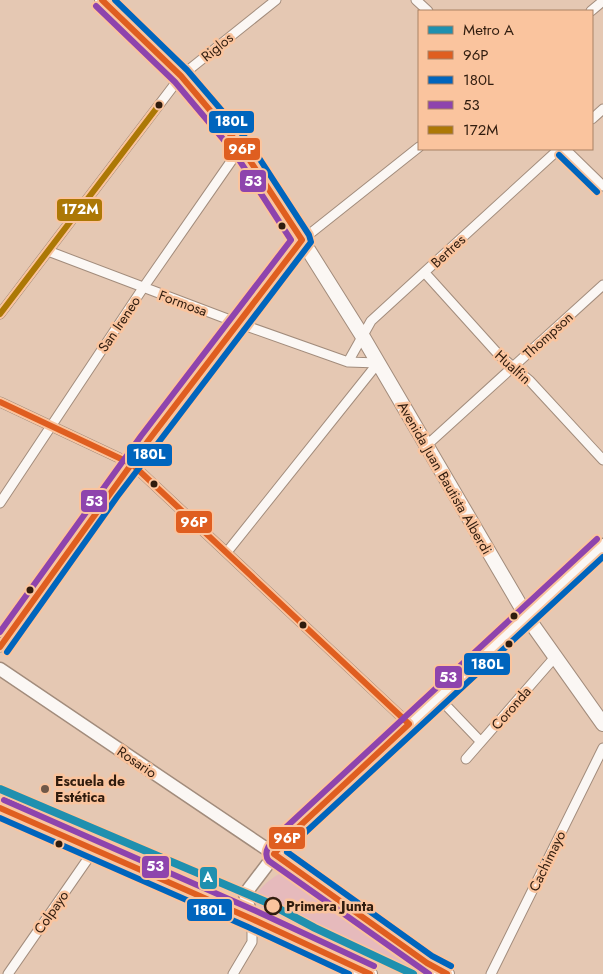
<svg xmlns="http://www.w3.org/2000/svg" width="603" height="974" font-family="Jost,sans-serif">
<style>
.green{fill:#e6babc}
.lines{fill:none;stroke-linecap:round;stroke-linejoin:round}
.street-casing{stroke:#a28c7c;stroke-width:11}
.secondary-casing{stroke:#a28c7c;stroke-width:15}
.primary-casing{stroke:#a28c7c;stroke-width:16}
.street{stroke:#fbf7f4;stroke-width:9}
.secondary{stroke:#fbf7f4;stroke-width:12}
.primary{stroke:#fbf7f4;stroke-width:14}
.bus-1-casing{stroke:#fac49e;stroke-width:10}
.bus-2-casing{stroke:#fac49e;stroke-width:10}
.bus-3-casing{stroke:#fac49e;stroke-width:10}
.bus-4-casing{stroke:#fac49e;stroke-width:10}
.bus-1{stroke:#df5e20;stroke-width:6}
.bus-2{stroke:#0065bd;stroke-width:6}
.bus-3{stroke:#8e44ad;stroke-width:6}
.bus-4{stroke:#ac7806;stroke-width:6}
.metro-1-casing{stroke:#fac49e;stroke-width:11}
.metro-1{stroke:#1f90af;stroke-width:8}
.bus-dot{fill:#301c0e;stroke:#fac49e;stroke-width:2}
.poi-dot{fill:#6f5848;stroke:#fac49e;stroke-width:2}
.stop-dot{fill:#fac49e;stroke:#301c0e;stroke-width:2.5}
.labels{text-anchor:middle;dominant-baseline:central;stroke-width:5;stroke-linejoin:round;paint-order:stroke}
.street-label{font-size:14px;fill:#301c0e;stroke:#fac49e}
.poi-label{font-size:14px;font-weight:bold;fill:#301c0e;stroke:#fac49e;text-anchor:start}
.stop-label{font-size:14px;font-weight:bold;fill:#301c0e;stroke:#fac49e;text-anchor:start}
.line-badge{stroke:#fac49e;stroke-width:2}
.badge-label{font-size:14px;text-anchor:middle;font-weight:bold;fill:#fff}
</style>
<rect width="100%" height="100%" fill="#e5c8b3"/>
<path class="green" d="M279 874 282 875 403 962 425 974H405L261 907 255 898C259 888 269 880 279 874Z"/>
<g class="lines">
<g class="street-casing">
<path id="street" d="M416 0 428 11
M591 11 603 1
M592 119 603 109
M565 149 603 186
M48 251 238 323 348 362 378 363
M425 273 499 355 530 381 603 460
M0 314 181 76 276 0
M348 362 371 321 559 149
M0 402 132 464 409 724
M427 445 603 285
M0 503 143 288 241 147
M227 552 378 363
M0 647 36 595 132 464 238 323 302 240 419 147
M438 697 481 742
M466 759 555 657
M8 974 94 850
M233 974 252 942V919
M491 974 603 748"/>
</g>
<g class="secondary-casing">
<path id="secondary" d="M0 669 274 854
M252 919 245 894 289 836 603 545"/>
</g>
<g class="primary-casing">
<path id="primary" d="M102 0 181 76 241 147 302 240 363 337 527 617 603 724
M0 808 252 919 370 974
M274 854 427 963 447 974"/>
</g>
<use href="#street" class="street"/>
<use href="#secondary" class="secondary"/>
<use href="#primary" class="primary"/>
<g class="bus-1-casing">
<path id="bus-1" d="M0 402 132 464 409 724 289 836 274 854 427 963 447 974
M0 647 148 441 302 240 241 147 181 76 102 0
M0 808 252 919 370 974"/>
</g>
<g class="bus-2-casing">
<path id="bus-2" d="M559 155 597 192
M7 652 117 497 311 242 309 235 248 141 187 70 115 0
M0 818 248 927 349 974
M451 966 432 956 287 852 295 842 603 557"/>
</g>
<g class="bus-3-casing">
<path id="bus-3" d="M0 632 141 436 291 240 234 152 175 82 96 6
M4 800 256 911 374 966
M429 974 269 861C260 850 276 838 283 830L597 539"/>
</g>
<g class="bus-4-casing">
<path id="bus-4" d="M0 314 159 105"/>
</g>
<use href="#bus-1" class="bus-1"/>
<use href="#bus-2" class="bus-2"/>
<use href="#bus-3" class="bus-3"/>
<use href="#bus-4" class="bus-4"/>
<g class="metro-1-casing">
<path id="metro-1" d="M0 789 266 902 315 928 413 974"/>
</g>
<use href="#metro-1" class="metro-1"/>
</g>
<g class="bus-dot">
<circle cx="159" cy="105" r="4.5"/>
<circle cx="282" cy="226" r="4.5"/>
<circle cx="154" cy="484" r="4.5"/>
<circle cx="30" cy="590" r="4.5"/>
<circle cx="514" cy="616" r="4.5"/>
<circle cx="303" cy="625" r="4.5"/>
<circle cx="509" cy="644" r="4.5"/>
<circle cx="59" cy="844" r="4.5"/>
</g>
<circle class="poi-dot" cx="45" cy="789" r="5"/>
<circle class="stop-dot" cx="273" cy="906" r="8"/>
<g class="labels">
<g class="street-label">
<text transform="translate(217 47) rotate(-39)">Riglos</text>
<text transform="translate(448 251) rotate(-43)">Bertres</text>
<text transform="translate(183 303) rotate(20)">Formosa</text>
<text transform="translate(119 324) rotate(-56)">San Ireneo</text>
<text transform="translate(548 335) rotate(-42)">Thompson</text>
<text transform="translate(513 367) rotate(42)">Hualfin</text>
<text transform="translate(445 478) rotate(60)">Avenida Juan Bautista Alberdi</text>
<text transform="translate(511 708) rotate(-49)">Coronda</text>
<text transform="translate(137 762) rotate(34)">Rosario</text>
<text transform="translate(547 861) rotate(-64)">Cachimayo</text>
<text transform="translate(51 912) rotate(-55)">Colpayo</text>
</g>
<g class="poi-label">
<text x="55" y="781">Escuela de<tspan x="55" dy="16">Estética</tspan></text>
</g>
<g class="stop-label">
<text x="286" y="906">Primera Junta</text>
</g>
</g>
<g class="line-badge">
<rect x="208" y="110" width="47" height="24" rx="5" fill="#0065bd"/>
<rect x="223" y="137" width="38" height="24" rx="5" fill="#df5e20"/>
<rect x="239" y="169" width="28" height="24" rx="5" fill="#8e44ad"/>
<rect x="56" y="198" width="47" height="24" rx="5" fill="#ac7806"/>
<rect x="126" y="443" width="47" height="24" rx="5" fill="#0065bd"/>
<rect x="80" y="489" width="28" height="24" rx="5" fill="#8e44ad"/>
<rect x="175" y="510" width="38" height="24" rx="5" fill="#df5e20"/>
<rect x="463" y="652" width="48" height="24" rx="5" fill="#0065bd"/>
<rect x="434" y="665" width="29" height="24" rx="5" fill="#8e44ad"/>
<rect x="268" y="826" width="38" height="24" rx="5" fill="#df5e20"/>
<rect x="141" y="855" width="29" height="24" rx="5" fill="#8e44ad"/>
<rect x="199" y="866" width="19" height="24" rx="5" fill="#1f90af"/>
<rect x="186" y="898" width="47" height="24" rx="5" fill="#0065bd"/>
</g>
<g class="badge-label">
<text x="231" y="126">180L</text>
<text x="242" y="154">96P</text>
<text x="253" y="186">53</text>
<text x="80" y="214">172M</text>
<text x="149" y="459">180L</text>
<text x="94" y="506">53</text>
<text x="194" y="527">96P</text>
<text x="487" y="669">180L</text>
<text x="448" y="682">53</text>
<text x="287" y="843">96P</text>
<text x="155" y="871">53</text>
<text x="208" y="882">A</text>
<text x="209" y="915">180L</text>
</g>
<rect x="418" y="10" width="175" height="140" fill="#fac49e" stroke="#a98164"/>
<rect x="428" y="26" width="25" height="8" fill="#1f90af" stroke="#a98164"/>
<text x="463" y="35" font-size="15" fill="#301c0e">Metro A</text>
<rect x="428" y="51" width="25" height="8" fill="#df5e20" stroke="#a98164"/>
<text x="463" y="60" font-size="15" fill="#301c0e">96P</text>
<rect x="428" y="76" width="25" height="8" fill="#0065bd" stroke="#a98164"/>
<text x="463" y="85" font-size="15" fill="#301c0e">180L</text>
<rect x="428" y="101" width="25" height="8" fill="#8e44ad" stroke="#a98164"/>
<text x="463" y="110" font-size="15" fill="#301c0e">53</text>
<rect x="428" y="126" width="25" height="8" fill="#ac7806" stroke="#a98164"/>
<text x="463" y="135" font-size="15" fill="#301c0e">172M</text>
</svg>
